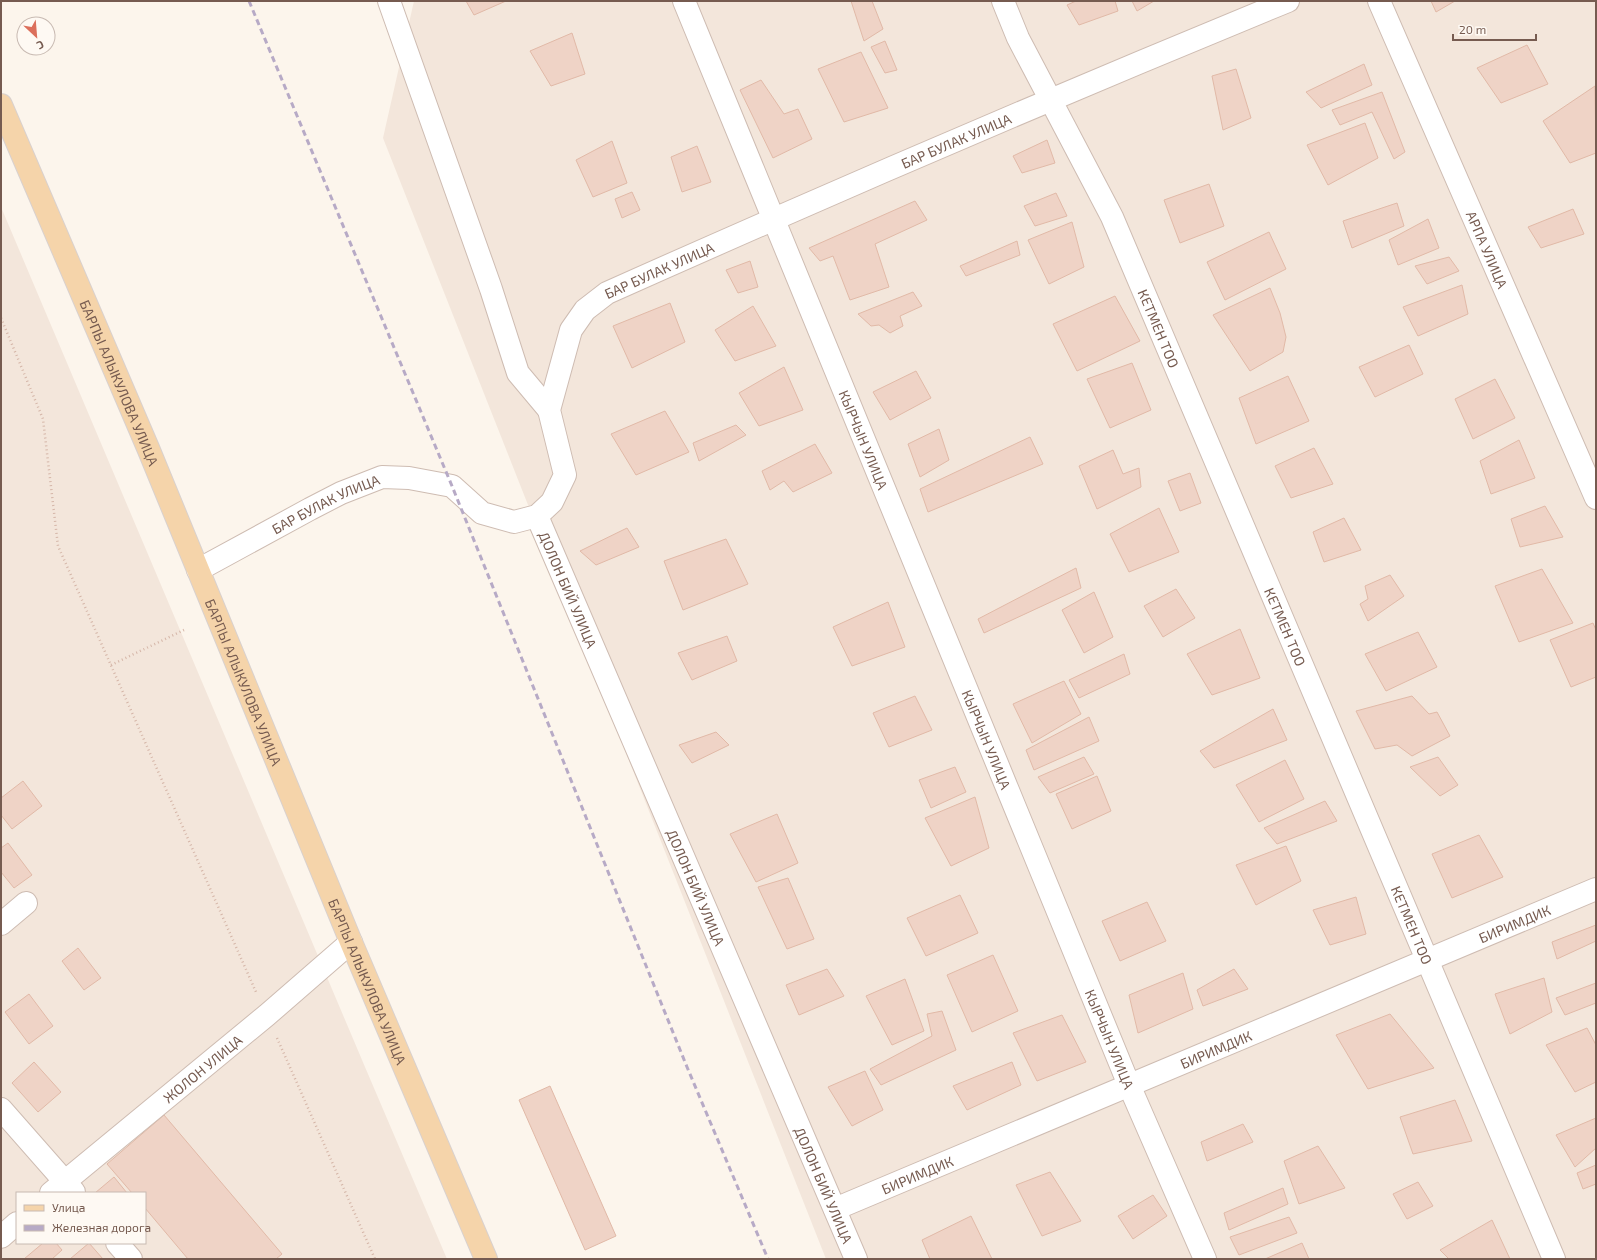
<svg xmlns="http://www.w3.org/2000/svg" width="1597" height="1260" font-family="'Exo 2',sans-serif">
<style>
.residential{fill:#f3e6db;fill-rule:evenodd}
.building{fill:#efd3c6;stroke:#e1b9a7}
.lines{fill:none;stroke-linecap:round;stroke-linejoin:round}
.minor-casing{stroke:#cebcb2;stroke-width:24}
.tertiary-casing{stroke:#cebcb2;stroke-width:24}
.primary-casing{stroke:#d9d1ce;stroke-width:24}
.path{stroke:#d5b6a8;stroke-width:2.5;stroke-dasharray:1 3;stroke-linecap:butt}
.minor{stroke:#fff;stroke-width:22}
.tertiary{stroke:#fff;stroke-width:22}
.primary{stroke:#f5d4aa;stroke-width:22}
.rail{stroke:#b7aac6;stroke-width:3;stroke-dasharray:6 4;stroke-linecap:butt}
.labels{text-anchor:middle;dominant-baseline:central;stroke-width:4;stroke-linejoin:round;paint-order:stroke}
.street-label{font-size:14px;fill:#765b50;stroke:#fef9f3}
</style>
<rect width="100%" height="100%" fill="#fcf5ec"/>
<path class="residential" d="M414 1H1596V1259H826L383 138Z
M1 207 365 1067 447 1259H1ZM17 1193H145V1243H17Z"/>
<path class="building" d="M466 1H506L474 15Z
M851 1H872L883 29 864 41Z
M1076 1H1115L1118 11 1079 25 1067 5Z
M1132 1H1154L1137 11Z
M1431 1H1455L1436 12Z
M572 33 585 74 551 86 530 51Z
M885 41 897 70 885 73 871 47Z
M1527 45 1548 84 1501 103 1477 68Z
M861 52 888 108 844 122 818 69Z
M1364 64 1372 85 1321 108 1306 92Z
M1236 69 1251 118 1223 130 1212 76Z
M761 80 784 114 798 109 812 139 773 158 740 90Z
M1595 86 1596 153 1570 163 1543 121Z
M1382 92 1405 152 1394 159 1372 112 1340 125 1332 110Z
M1365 123 1378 158 1328 185 1307 145Z
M1047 140 1055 163 1022 173 1013 156Z
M612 141 627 183 593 197 576 160Z
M697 146 711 182 682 192 671 157Z
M1209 184 1224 226 1180 243 1164 200Z
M632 192 640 210 622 218 615 199Z
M1056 193 1067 216 1035 226 1024 206Z
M915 201 927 220 875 244 889 287 850 300 833 256 820 261 809 248Z
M1397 203 1404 226 1352 248 1343 221Z
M1573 209 1584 234 1541 248 1528 227Z
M1428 219 1439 248 1398 265 1389 240Z
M1072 222 1084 267 1049 284 1028 240Z
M1269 232 1286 269 1225 300 1207 262Z
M1017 241 1020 255 966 276 960 266Z
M1449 257 1459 271 1427 284 1415 266Z
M750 261 758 287 738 293 726 270Z
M1462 285 1468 314 1418 336 1403 307Z
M1270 288 1280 313 1286 337 1283 352 1250 371 1213 315Z
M913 292 922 306 900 316 903 326 890 333 879 325 871 326 858 314Z
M1115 296 1140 341 1077 371 1053 324Z
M670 303 685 342 632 368 613 326Z
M753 306 776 346 735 361 715 330Z
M1409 345 1423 374 1375 397 1359 367Z
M1132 363 1151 410 1110 428 1087 379Z
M784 367 803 410 759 426 739 393Z
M916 371 931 398 890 420 873 392Z
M1288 376 1309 421 1256 444 1239 398Z
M1495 379 1515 418 1473 439 1455 399Z
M665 411 689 452 636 475 611 434Z
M736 425 746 435 699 461 693 443Z
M939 429 949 460 920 477 908 444Z
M1030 437 1043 464 928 512 920 489Z
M1519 440 1535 478 1491 494 1480 461Z
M815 444 832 473 793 492 784 481 770 490 762 471Z
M1314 448 1333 484 1291 498 1275 466Z
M1113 450 1123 474 1139 468 1141 487 1097 509 1079 466Z
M1190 473 1201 503 1180 511 1168 481Z
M1545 506 1563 537 1520 547 1511 519Z
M1159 508 1179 552 1129 572 1110 534Z
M1344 518 1361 550 1324 562 1313 532Z
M627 528 639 547 596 565 580 551Z
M726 539 748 584 683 610 664 561Z
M1076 568 1081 588 984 633 978 619Z
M1542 569 1573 623 1519 642 1495 586Z
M1390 575 1404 596 1368 621 1360 604 1368 599 1365 586Z
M1176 589 1195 618 1163 637 1144 606Z
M1094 592 1113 637 1084 653 1062 610Z
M888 602 905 647 852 666 833 627Z
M1593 623 1596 630V677L1571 687 1550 640Z
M1240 629 1260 678 1212 695 1187 654Z
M1418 632 1437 667 1386 691 1365 654Z
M727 636 737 661 692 680 678 653Z
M1124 654 1130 674 1079 698 1069 680Z
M1064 681 1081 714 1032 743 1013 704Z
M915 696 932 730 889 747 873 713Z
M1412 696 1429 714 1437 712 1450 736 1412 756 1397 745 1375 749 1356 711Z
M1273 709 1287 740 1214 768 1200 751Z
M1089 717 1099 741 1034 770 1026 750Z
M716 732 729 745 692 763 679 745Z
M1084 757 1094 774 1050 793 1038 777Z
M1438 757 1458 785 1440 796 1410 767Z
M1285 760 1304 799 1259 822 1236 785Z
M955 767 966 792 931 808 919 780Z
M1097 776 1111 811 1072 829 1056 794Z
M23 781 42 806 12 829 1 815V798Z
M975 797 989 848 951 866 925 818Z
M1325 801 1337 821 1277 844 1264 828Z
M777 814 798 863 756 882 730 834Z
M1479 835 1503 877 1452 898 1432 854Z
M8 843 32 875 14 888 1 872V848Z
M1286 846 1301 881 1256 905 1236 865Z
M788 878 814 939 787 949 758 887Z
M960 895 978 933 926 956 907 918Z
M1356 897 1366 934 1330 945 1313 910Z
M1147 902 1166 941 1120 961 1102 921Z
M1596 925V941L1557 959 1552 942Z
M78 948 101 978 84 990 62 961Z
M993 955 1018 1011 972 1032 947 975Z
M827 969 844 996 799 1015 786 985Z
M1234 969 1248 989 1203 1006 1197 990Z
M1183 973 1193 1009 1138 1033 1129 995Z
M1544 978 1552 1012 1510 1034 1495 994Z
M905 979 924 1031 892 1045 866 996Z
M1596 983V1003L1565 1015 1556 998Z
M29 994 53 1026 29 1044 5 1012Z
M942 1011 956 1050 881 1085 870 1069 932 1036 927 1014Z
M1390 1014 1434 1068 1368 1089 1336 1035Z
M1062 1015 1086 1062 1037 1081 1013 1033Z
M1587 1028 1596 1045V1082L1575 1092 1546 1045Z
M34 1062 61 1092 38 1112 12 1083Z
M1012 1062 1021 1085 967 1110 953 1086Z
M865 1071 883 1110 852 1126 828 1087Z
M550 1086 616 1236 585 1250 519 1100Z
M1455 1100 1472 1141 1413 1154 1400 1117Z
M164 1115 282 1254 276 1259H188L145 1208V1193H132L107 1164Z
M1596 1118V1148L1575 1167 1556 1135Z
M1243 1124 1253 1142 1207 1161 1201 1142Z
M1318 1146 1345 1188 1299 1204 1284 1161Z
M1596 1165V1184L1583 1189 1577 1173Z
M1050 1172 1081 1221 1042 1236 1016 1185Z
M114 1177 127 1193H95Z
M1418 1182 1433 1206 1407 1219 1393 1194Z
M1283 1188 1288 1204 1229 1230 1224 1213Z
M1153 1195 1167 1216 1133 1239 1118 1216Z
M971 1216 992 1259H930L922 1240Z
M1289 1217 1297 1233 1239 1255 1230 1237Z
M1492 1220 1510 1259H1449L1440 1250Z
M43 1243H56L62 1250 52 1259H24Z
M89 1243 103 1259H70Z
M1302 1243 1309 1259H1265Z"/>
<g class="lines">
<g class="minor-casing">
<g id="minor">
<path d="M389 1 491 289 518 373 549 410"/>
<path id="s1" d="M684 1 1129 1085 1205 1259"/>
<path id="s2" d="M1003 1 1018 38 1112 217 1554 1259"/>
<path id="s3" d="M1379 1 1596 498"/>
<path d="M1 924 26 903"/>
<path d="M1 1109 74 1192"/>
<path id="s4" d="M51 1193 267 1015 351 942"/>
<path id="s5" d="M835 1209 1596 889"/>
<path d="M1 1237 17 1223"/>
<path d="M117 1243 131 1259"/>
</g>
</g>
<g class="tertiary-casing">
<g id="tertiary">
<path id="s6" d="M537 516 856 1259"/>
<path id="s7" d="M198 570 310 509 341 493 382 477 409 478 452 486 482 513 514 522 537 516 552 502 565 475 549 410 571 330 585 310 607 293C833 192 1059 95 1288 1"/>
</g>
</g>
<g class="primary-casing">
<g id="primary">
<path id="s8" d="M1 105 148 448 351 942 486 1259"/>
</g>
</g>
<path class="path" d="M1 318 43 419 58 546 256 992
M111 665 184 630
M277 1038 375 1259"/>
<use href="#minor" class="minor"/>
<use href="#tertiary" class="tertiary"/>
<use href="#primary" class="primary"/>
<path class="rail" d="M249 1 452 486 687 1067 768 1259"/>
</g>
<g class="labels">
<g class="street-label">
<text stroke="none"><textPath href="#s7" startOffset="1008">БАР БУЛАК УЛИЦА</textPath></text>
<text stroke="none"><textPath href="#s3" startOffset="271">АРПА УЛИЦА</textPath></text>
<text stroke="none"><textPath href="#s7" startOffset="684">БАР БУЛАК УЛИЦА</textPath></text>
<text stroke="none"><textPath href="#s2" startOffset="363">КЕТМЕН ТОО</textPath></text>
<text stroke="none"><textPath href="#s8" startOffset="302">БАРПЫ АЛЫКУЛОВА УЛИЦА</textPath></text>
<text stroke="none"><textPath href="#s1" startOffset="474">КЫРЧЫН УЛИЦА</textPath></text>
<text stroke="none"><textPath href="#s7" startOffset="144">БАР БУЛАК УЛИЦА</textPath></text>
<text stroke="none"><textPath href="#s6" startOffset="80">ДОЛОН БИЙ УЛИЦА</textPath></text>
<text stroke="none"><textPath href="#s2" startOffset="687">КЕТМЕН ТОО</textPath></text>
<text stroke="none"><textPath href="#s8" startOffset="626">БАРПЫ АЛЫКУЛОВА УЛИЦА</textPath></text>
<text stroke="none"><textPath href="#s1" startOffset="798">КЫРЧЫН УЛИЦА</textPath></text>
<text stroke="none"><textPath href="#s6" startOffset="404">ДОЛОН БИЙ УЛИЦА</textPath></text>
<text stroke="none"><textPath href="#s5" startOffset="737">БИРИМДИК</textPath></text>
<text stroke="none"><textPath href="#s2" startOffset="1011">КЕТМЕН ТОО</textPath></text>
<text stroke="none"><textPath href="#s8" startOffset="950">БАРПЫ АЛЫКУЛОВА УЛИЦА</textPath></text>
<text stroke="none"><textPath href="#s1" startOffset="1122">КЫРЧЫН УЛИЦА</textPath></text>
<text stroke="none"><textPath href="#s5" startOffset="413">БИРИМДИК</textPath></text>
<text stroke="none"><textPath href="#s4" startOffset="196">ЖОЛОН УЛИЦА</textPath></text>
<text stroke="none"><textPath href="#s5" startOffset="89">БИРИМДИК</textPath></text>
<text stroke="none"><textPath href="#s6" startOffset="728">ДОЛОН БИЙ УЛИЦА</textPath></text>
</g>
</g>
<rect width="1597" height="1260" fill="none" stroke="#765b50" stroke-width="4"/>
<rect x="16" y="1192" width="130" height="52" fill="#fef9f3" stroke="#c8bab2"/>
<rect x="24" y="1205" width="20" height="6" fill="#f5d4aa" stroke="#c8bab2"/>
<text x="52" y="1212" font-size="12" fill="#765b50">Улица</text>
<rect x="24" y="1225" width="20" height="6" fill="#b7aac6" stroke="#c8bab2"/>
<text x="52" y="1232" font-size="12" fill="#765b50">Железная дорога</text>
<g transform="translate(36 36) rotate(154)"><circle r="19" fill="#fef9f3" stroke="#c8bab2"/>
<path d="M0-3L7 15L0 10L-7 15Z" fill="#dc6f5b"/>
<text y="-6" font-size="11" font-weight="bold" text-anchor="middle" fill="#765b50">С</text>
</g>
<path d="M1453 34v6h83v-6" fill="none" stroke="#765b50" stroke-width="2"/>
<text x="1459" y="34" font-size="12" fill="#765b50" stroke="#fef9f3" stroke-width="3" paint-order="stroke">20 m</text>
</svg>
